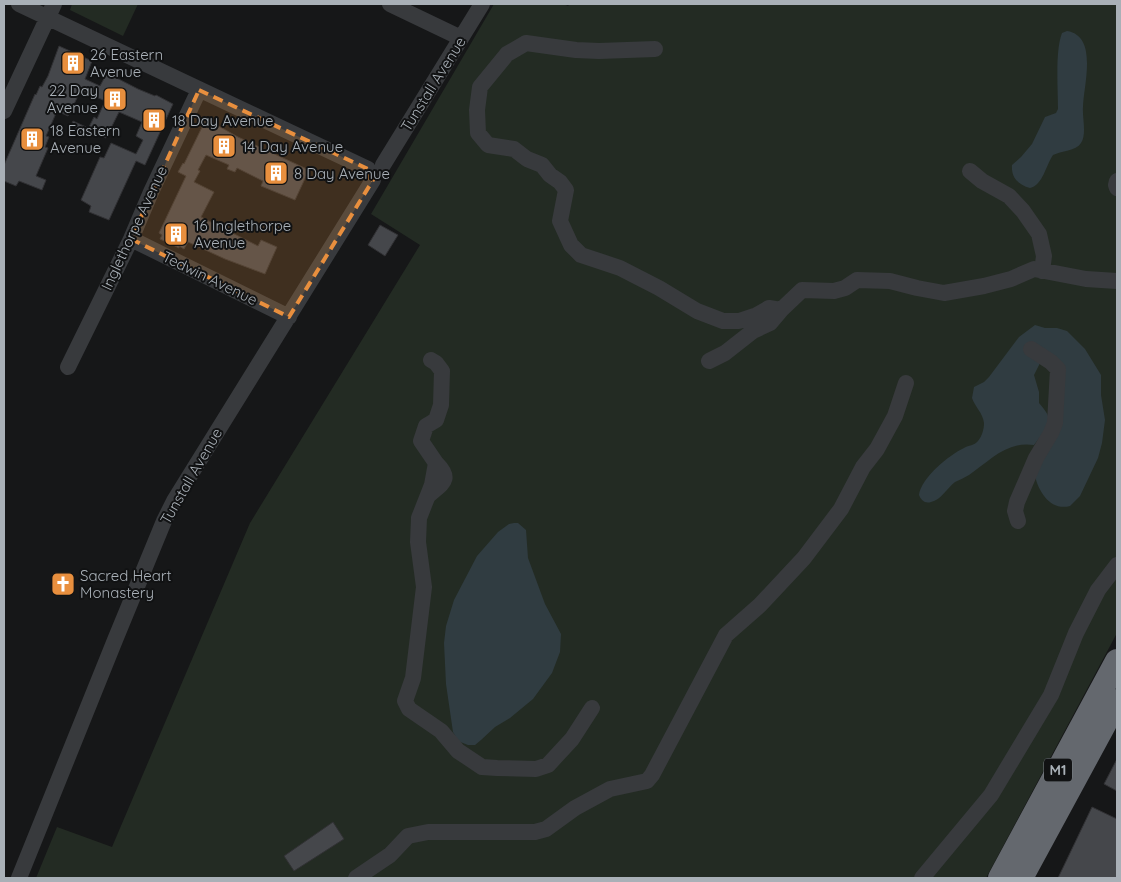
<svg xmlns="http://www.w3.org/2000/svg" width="1121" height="882" font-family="Quicksand,sans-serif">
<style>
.green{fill:#232b23}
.water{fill:#303c41}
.building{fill:#45474b;stroke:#313134}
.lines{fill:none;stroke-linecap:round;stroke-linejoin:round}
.minor{stroke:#383a3d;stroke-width:16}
.highway{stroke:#64686e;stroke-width:24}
.marked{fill:#e88f3e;fill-opacity:0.2;stroke:#e88f3e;stroke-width:4;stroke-dasharray:10 6;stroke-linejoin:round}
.labels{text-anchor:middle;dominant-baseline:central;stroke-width:4;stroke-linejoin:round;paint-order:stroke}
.shield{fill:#111213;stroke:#7b8186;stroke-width:1}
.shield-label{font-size:14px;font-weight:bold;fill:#a9b0b7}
.poi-label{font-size:15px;fill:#a9b0b7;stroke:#111213;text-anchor:start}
.street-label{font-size:15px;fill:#a9b0b7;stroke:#111213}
</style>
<rect width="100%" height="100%" fill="#161718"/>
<path class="green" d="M72 4H138L123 36 70 10Z
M494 4H563L568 6 570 4H1117V633L986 878H36L57 827 112 847 250 523 420 245 371 214Z"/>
<path class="water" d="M1067 31C1099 36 1083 87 1083 107 1082 117 1087 134 1081 143 1076 151 1061 151 1053 155 1046 165 1043 185 1030 188 1019 185 1011 178 1012 165L1021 157 1032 144 1045 117 1056 113 1058 109C1058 88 1055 51 1062 33Z
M1035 325 1045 328H1057L1067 331 1085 349 1101 375V395L1105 420 1102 443 1098 458 1080 496 1070 506C1051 511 1039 493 1035 476L1064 382 1040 363 1034 375 1039 392V403C1057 424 1049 424 1034 445 1006 441 990 461 969 475 964 478 959 480 955 482 947 488 941 500 931 502 925 504 921 500 919 495 921 478 949 455 964 448 969 445 974 446 978 441 982 436 984 429 984 423 983 413 975 407 972 398L974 387 984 382 989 377 1019 337Z
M514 523H518L526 530 528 558 545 604 561 634 560 652 552 673 533 699 510 718 495 727 481 740 475 745H468L458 741 453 732 446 684 444 643 446 626 454 600 477 556 498 532 509 524Z"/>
<path class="building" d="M59 46 92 61 85 79 100 86 107 73 138 89 155 96 156 95 173 104 145 165 136 161 109 220 89 212 91 206 81 200 100 157 104 158 111 143 136 154 143 140 136 136 142 122 119 112 106 138 88 129 94 117 97 119 105 101 81 90 68 116 57 111 46 136 49 137 45 147 48 148 36 176 46 180 42 190 19 181 16 186 4 181V165L35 94 36 95 40 86 42 87 48 76Z
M206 119 238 137 309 170 295 200 261 186 263 181 237 168 235 172 227 169 229 165 206 155 198 170 200 171 194 182 214 192 201 217 258 246 261 240 277 247 265 274 225 259 188 242 184 249 179 246V248L175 246 160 239 162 235 159 233 186 176 178 172 183 163 184 164Z
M73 121 86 127 82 136 69 130Z
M380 225 398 235 385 256 368 245Z
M1117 759V791L1104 784Z
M1092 807 1117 819V878H1058Z
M333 822 344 839 294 871 284 856Z"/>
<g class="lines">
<path class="minor" d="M19 4 368 169
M390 4 461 38
M655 49 599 51 576 50 526 43 507 54 480 87 477 110 478 133 488 145 514 149 527 159 542 165 550 175 560 182 566 190 560 221 571 245 581 255 620 268 659 288 697 311 723 321H739L757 315 769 308 781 310
M4 111 54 4
M383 165 482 4
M970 171 982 181 1009 196 1023 211 1039 234 1044 256 1042 271
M1117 181 1116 185 1117 188
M131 239 289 317
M431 360 436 363 442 371 441 405 436 420 426 426 421 441 436 463 432 485 419 518 418 542 424 587 413 678 405 701 409 709 441 731 458 751 482 767 497 768 536 769 548 765 572 739 592 708
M709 361 725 353 753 331 770 323 781 310 802 290 834 291 845 288 857 280 890 281 917 288 944 293 984 286 1011 279 1034 269 1086 279 1117 281
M68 367 131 239 151 192 199 90
M428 496C442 483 453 480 436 463
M1018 521 1015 511 1017 502 1036 458 1051 433 1055 423 1058 369 1051 362 1031 349
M19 878 115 640 164 521 174 501 373 180
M356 878 390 855 408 836 428 832H535L546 829 575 808 610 789 647 781 652 775 726 635 760 605 804 558 841 509 863 467 877 449 895 416 906 383
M922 878 991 795 1051 695 1076 633 1098 590 1117 565"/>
<path class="highway" d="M1000 878 1117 661
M1021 878 1117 701"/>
</g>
<path class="marked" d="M199 90 368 169 367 176 373 180 289 317 131 239Z"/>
<defs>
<g id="building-square" transform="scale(1.25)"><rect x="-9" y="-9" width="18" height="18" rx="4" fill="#e88f3e" stroke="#111213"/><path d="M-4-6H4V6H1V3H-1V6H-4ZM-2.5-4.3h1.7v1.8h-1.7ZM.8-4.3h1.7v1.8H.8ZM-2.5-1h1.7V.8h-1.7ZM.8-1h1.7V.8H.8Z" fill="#fff"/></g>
<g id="church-square" transform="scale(1.25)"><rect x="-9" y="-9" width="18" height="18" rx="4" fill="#e88f3e" stroke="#111213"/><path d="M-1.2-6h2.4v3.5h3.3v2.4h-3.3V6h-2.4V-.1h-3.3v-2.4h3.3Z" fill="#fff"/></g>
</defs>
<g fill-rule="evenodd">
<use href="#building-square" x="73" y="63"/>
<use href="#building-square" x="115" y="99"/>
<use href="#building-square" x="154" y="120"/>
<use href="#building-square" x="32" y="139"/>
<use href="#building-square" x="224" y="146"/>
<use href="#building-square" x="276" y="173"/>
<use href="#building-square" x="176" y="234"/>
<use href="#church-square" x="63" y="584"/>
</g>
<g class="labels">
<rect class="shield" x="1044" y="758.5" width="28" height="23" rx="4"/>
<g class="shield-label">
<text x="1058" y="770">M1</text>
</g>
<g class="poi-label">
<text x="90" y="54">26 Eastern<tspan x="90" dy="17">Avenue</tspan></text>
<text x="98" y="90" text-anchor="end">22 Day<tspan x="98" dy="17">Avenue</tspan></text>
<text x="172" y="120">18 Day Avenue</text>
<text x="50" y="130">18 Eastern<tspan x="50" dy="17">Avenue</tspan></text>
<text x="242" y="146">14 Day Avenue</text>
<text x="294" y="173">8 Day Avenue</text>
<text x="194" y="225">16 Inglethorpe<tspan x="194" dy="17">Avenue</tspan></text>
<text x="80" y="575">Sacred Heart<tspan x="80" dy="17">Monastery</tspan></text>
</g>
<g class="street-label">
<text transform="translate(433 84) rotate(-58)">Tunstall Avenue</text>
<text transform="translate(134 228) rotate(-65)">Inglethorpe Avenue</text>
<text transform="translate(210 278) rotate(26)">Tedwin Avenue</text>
<text transform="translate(191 476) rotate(-60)">Tunstall Avenue</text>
</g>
</g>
<rect width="1121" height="882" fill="none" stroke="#a9b0b7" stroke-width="10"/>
</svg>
